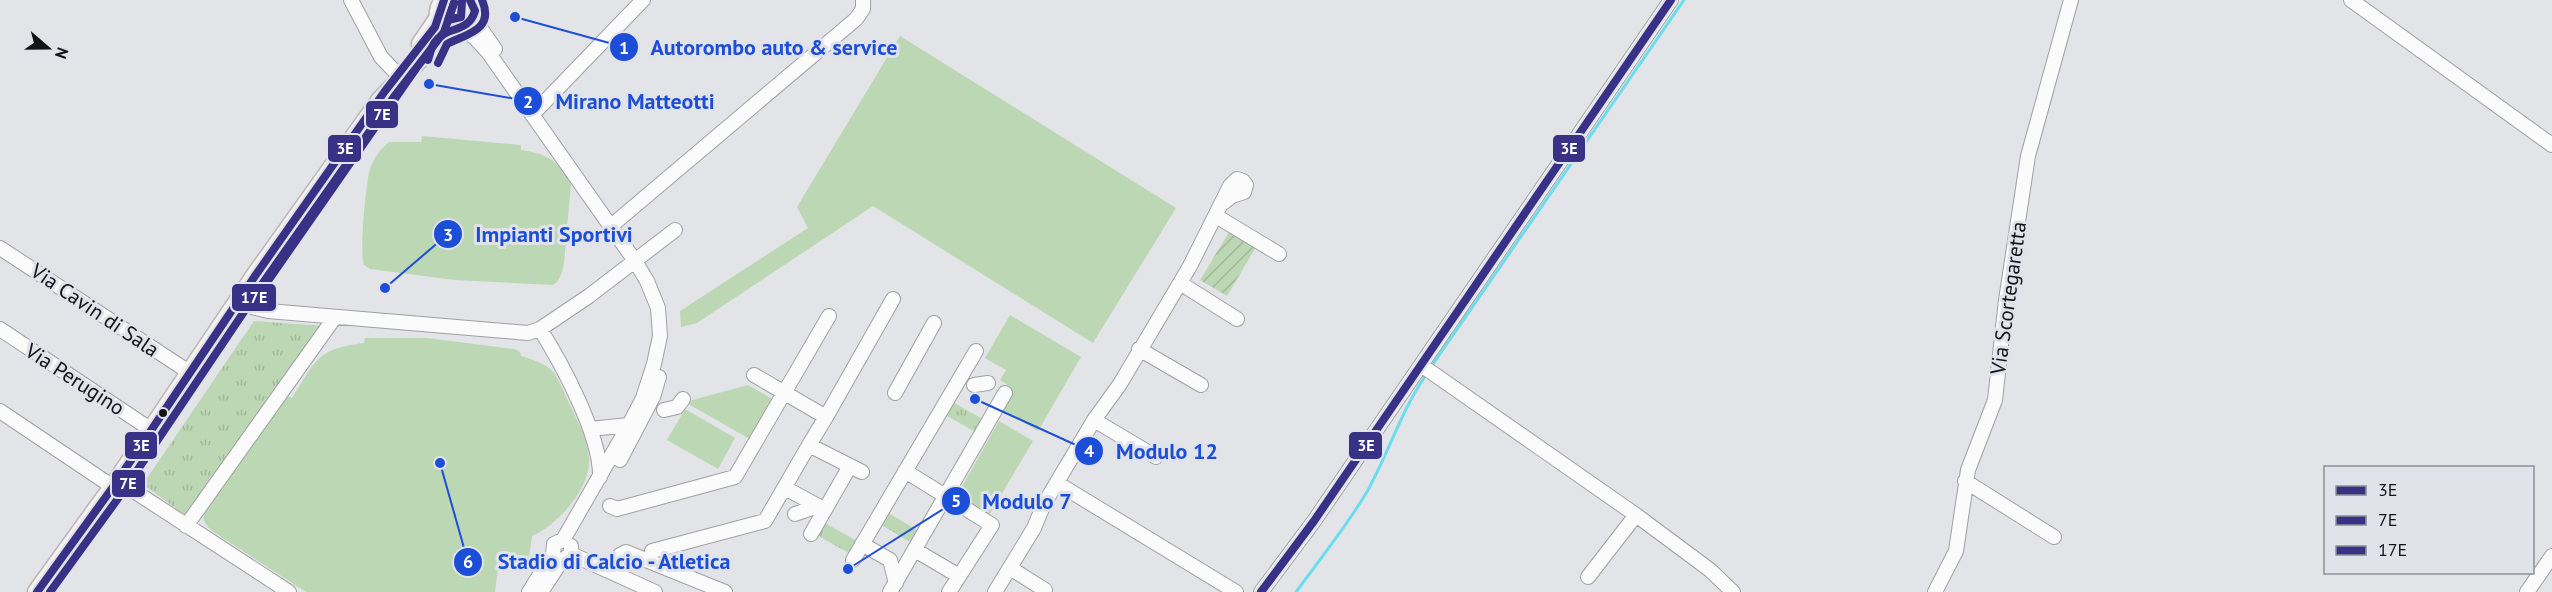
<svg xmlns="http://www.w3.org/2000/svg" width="2552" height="592" font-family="'PT Sans',sans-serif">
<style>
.grass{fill:url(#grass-tufts)}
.garden{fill:url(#garden-furrows)}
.pitch{fill:#bcd7b4}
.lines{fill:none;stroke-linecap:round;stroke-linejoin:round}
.stream{stroke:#6cddee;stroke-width:3}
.minor-casing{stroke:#9fa0a3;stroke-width:16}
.major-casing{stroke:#bbb5b5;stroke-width:21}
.minor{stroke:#fbfbfc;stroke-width:14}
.major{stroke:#f5f2f1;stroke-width:18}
.bus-1-casing{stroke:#e1e3ea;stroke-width:12}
.bus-2-casing{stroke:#e1e3ea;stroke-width:12}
.bus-3-casing{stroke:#e1e3ea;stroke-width:12}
.bus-1{stroke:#393185;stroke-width:8}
.bus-2{stroke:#393185;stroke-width:8}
.bus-3{stroke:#393185;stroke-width:8}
.bus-dot{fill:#121315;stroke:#e1e3ea;stroke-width:2}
.labels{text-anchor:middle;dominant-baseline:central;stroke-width:6;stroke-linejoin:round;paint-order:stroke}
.street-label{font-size:21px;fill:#121315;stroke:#e1e3ea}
.leader{fill:none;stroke:#1d4ed8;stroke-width:2}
.callout-dot{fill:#1d4ed8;stroke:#e1e3ea;stroke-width:2}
.mark-label{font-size:18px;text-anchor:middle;font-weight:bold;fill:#fff}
.callout-label{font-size:22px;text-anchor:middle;font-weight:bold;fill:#1d4ed8;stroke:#e1e3ea;stroke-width:6;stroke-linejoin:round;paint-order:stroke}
.line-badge{stroke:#e1e3ea;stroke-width:2}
.badge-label{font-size:16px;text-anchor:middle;font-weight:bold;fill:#fff}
</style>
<defs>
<pattern id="grass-tufts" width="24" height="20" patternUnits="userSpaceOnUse" patternTransform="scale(1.5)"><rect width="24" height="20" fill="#bcd7b4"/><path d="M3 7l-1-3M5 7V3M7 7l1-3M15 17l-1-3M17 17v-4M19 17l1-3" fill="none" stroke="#a1b89a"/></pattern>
<pattern id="garden-furrows" width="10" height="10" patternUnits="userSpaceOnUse" patternTransform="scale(1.5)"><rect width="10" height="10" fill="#bcd7b4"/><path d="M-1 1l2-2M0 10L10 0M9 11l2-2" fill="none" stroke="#a1b89a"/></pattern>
</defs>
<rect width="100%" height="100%" fill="#e3e4e8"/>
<path class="grass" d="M254 321 325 326 190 519 143 484Z
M949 400 986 421 979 434 942 413Z
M885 511 922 533 915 545 878 523Z
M823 522 859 542 852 555 815 534Z"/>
<path class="garden" d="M1229 232 1256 247 1227 296 1200 280Z"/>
<path class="pitch" d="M900 36 1176 208 1093 343 873 206 697 323 681 327 680 311 808 228 797 207Z
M422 136 521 145V150C547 154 558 160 571 183L564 263C562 271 561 280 553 285L455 280 370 269 364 265C359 255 366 182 370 169 374 158 380 149 389 142H421Z
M1010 315 1081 357 1038 431 998 408 1011 387 1000 380 1006 370 985 358Z
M365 338H427L515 349 520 352 521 356C558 367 554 372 570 405 578 422 587 438 589 457 592 487 558 525 532 536L527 570 498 568 495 592H306L215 533C206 526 200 520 206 509L286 395 292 398C317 360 316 349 364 343Z
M748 385 776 401 753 441 685 402Z
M685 409 735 438 718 469 667 440Z
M999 421 1033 441 988 517 955 499Z"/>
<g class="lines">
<path class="stream" d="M1431 367 1684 0
M1296 592C1320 559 1347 526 1368 490 1389 452 1401 411 1426 375"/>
<g class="minor-casing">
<path id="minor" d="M351 0 381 57 401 78
M2351 0 2552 145
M474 14 481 29 495 49
M461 29 474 37 488 52 635 261 647 281 658 308 660 336 654 364 643 398 629 425 563 540 554 544 553 554 529 592
M532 115 643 0
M1216 216 1279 254
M611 226 856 19 863 9V0
M0 248 189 372
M1180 283 1237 319
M236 303 268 311 528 333 540 329 589 296 675 230
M0 329 150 429
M540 329C562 364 601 436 600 477
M1139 349 1201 385
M1421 365 1636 515 1710 570 1733 592
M754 375 826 417 809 445 862 472
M974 385 988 383
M895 393 934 323
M664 410 677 407 683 399
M0 411 113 487
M826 417 893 299
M1094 420 1156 457
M590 429 629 425
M620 460 653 397 659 377
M905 471 992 525 949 592
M117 480 289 592
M1965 481 2054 537
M1057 483 1236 592
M785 488 818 506 795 514
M610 506 617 509 735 477 829 316
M186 526 335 317
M811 534 850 466
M862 544 890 560 896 583
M915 550 959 576
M652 551 765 521 809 445
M571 554 655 592
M853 560 976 351
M1010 568 1045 590
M611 572 620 555 626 552 725 592
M1588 577 1636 515
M541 592 562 560 571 554V546
M890 592 1005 393
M995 592 1034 528 1044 504 1094 420 1120 384 1190 266 1230 186 1237 179 1243 181 1246 185 1244 192 1232 196 1223 203
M1261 592 1314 521 1671 0
M1935 592 1956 551 1968 470 1995 400 2006 300 2028 156 2071 0
M2527 592 2552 556"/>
</g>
<g class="major-casing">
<path id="major" d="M444 0C419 38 496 36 470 0
M421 44 440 16
M37 592 113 487 255 276 380 101 436 41 453 29"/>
</g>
<use href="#minor" class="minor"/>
<use href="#major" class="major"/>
<g class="bus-1-casing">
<path id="bus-1" d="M428 60C430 54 431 47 435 42 447 25 468 34 475 11L470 0
M37 592 113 487 255 276 385 91 435 27 444 0
M1261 592 1314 521 1671 0"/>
</g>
<g class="bus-2-casing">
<path id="bus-2" d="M438 63 447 44C466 34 495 30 482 0
M50 592 122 493 264 282 394 97 444 32 454 3"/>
</g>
<g class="bus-3-casing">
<path id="bus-3" d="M454 3 448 20 461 17 462 1
M415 70 256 298 253 297 394 97Z"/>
</g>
<use href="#bus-1" class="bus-1"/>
<use href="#bus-2" class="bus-2"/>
<use href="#bus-3" class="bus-3"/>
</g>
<circle class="bus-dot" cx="163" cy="413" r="5"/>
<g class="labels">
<g class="street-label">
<text transform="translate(2008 298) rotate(-82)">Via Scortegaretta</text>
<text transform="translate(95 310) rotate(34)">Via Cavin di Sala</text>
<text transform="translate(75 379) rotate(33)">Via Perugino</text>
</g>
</g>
<path class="leader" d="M515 17L624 47M429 84L528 101M385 288L448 234M975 399L1089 451M848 569L956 501M440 463L468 562"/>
<g class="callout-dot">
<circle cx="515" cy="17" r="6"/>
<circle cx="429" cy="84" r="6"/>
<circle cx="385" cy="288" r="6"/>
<circle cx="975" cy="399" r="6"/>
<circle cx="848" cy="569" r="6"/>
<circle cx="440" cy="463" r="6"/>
<circle cx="624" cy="47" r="15"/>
<circle cx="528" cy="101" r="15"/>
<circle cx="448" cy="234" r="15"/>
<circle cx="1089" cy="451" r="15"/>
<circle cx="956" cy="501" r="15"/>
<circle cx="468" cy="562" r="15"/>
</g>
<g class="mark-label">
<text x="624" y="54">1</text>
<text x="528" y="108">2</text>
<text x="448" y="241">3</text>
<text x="1089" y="457">4</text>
<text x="956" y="507">5</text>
<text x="468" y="568">6</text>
</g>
<g class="callout-label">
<text x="774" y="55">Autorombo auto &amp; service</text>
<text x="635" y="109">Mirano Matteotti</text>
<text x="554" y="242">Impianti Sportivi</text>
<text x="1167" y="459">Modulo 12</text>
<text x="1027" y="509">Modulo 7</text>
<text x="614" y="569">Stadio di Calcio - Atletica</text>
</g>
<g class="line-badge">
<rect x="365" y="100" width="34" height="29" rx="6" fill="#393185"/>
<rect x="327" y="134" width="35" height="29" rx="6" fill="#393185"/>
<rect x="1552" y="134" width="34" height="29" rx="6" fill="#393185"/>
<rect x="231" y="283" width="46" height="29" rx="6" fill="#393185"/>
<rect x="124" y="431" width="34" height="29" rx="6" fill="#393185"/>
<rect x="1348" y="431" width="35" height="29" rx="6" fill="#393185"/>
<rect x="111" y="469" width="35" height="29" rx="6" fill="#393185"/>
</g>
<g class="badge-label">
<text x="382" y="120">7E</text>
<text x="345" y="154">3E</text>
<text x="1569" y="154">3E</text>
<text x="254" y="303">17E</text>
<text x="141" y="451">3E</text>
<text x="1366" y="451">3E</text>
<text x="128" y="489">7E</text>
</g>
<rect x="2324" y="466" width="210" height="108" fill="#e1e3ea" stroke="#8e9095" stroke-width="1.5"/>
<rect x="2336" y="486" width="30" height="9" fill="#393185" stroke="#8e9095" stroke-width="1.5"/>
<text x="2378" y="496" font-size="18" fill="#121315">3E</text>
<rect x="2336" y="516" width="30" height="9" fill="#393185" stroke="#8e9095" stroke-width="1.5"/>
<text x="2378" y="526" font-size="18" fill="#121315">7E</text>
<rect x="2336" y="546" width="30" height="9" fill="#393185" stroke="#8e9095" stroke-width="1.5"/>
<text x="2378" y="556" font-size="18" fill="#121315">17E</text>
<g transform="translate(48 48) rotate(110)" stroke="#e1e3ea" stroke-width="4.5" paint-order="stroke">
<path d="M0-4.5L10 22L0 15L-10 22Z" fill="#121315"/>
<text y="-9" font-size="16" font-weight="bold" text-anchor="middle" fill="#121315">N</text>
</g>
</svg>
